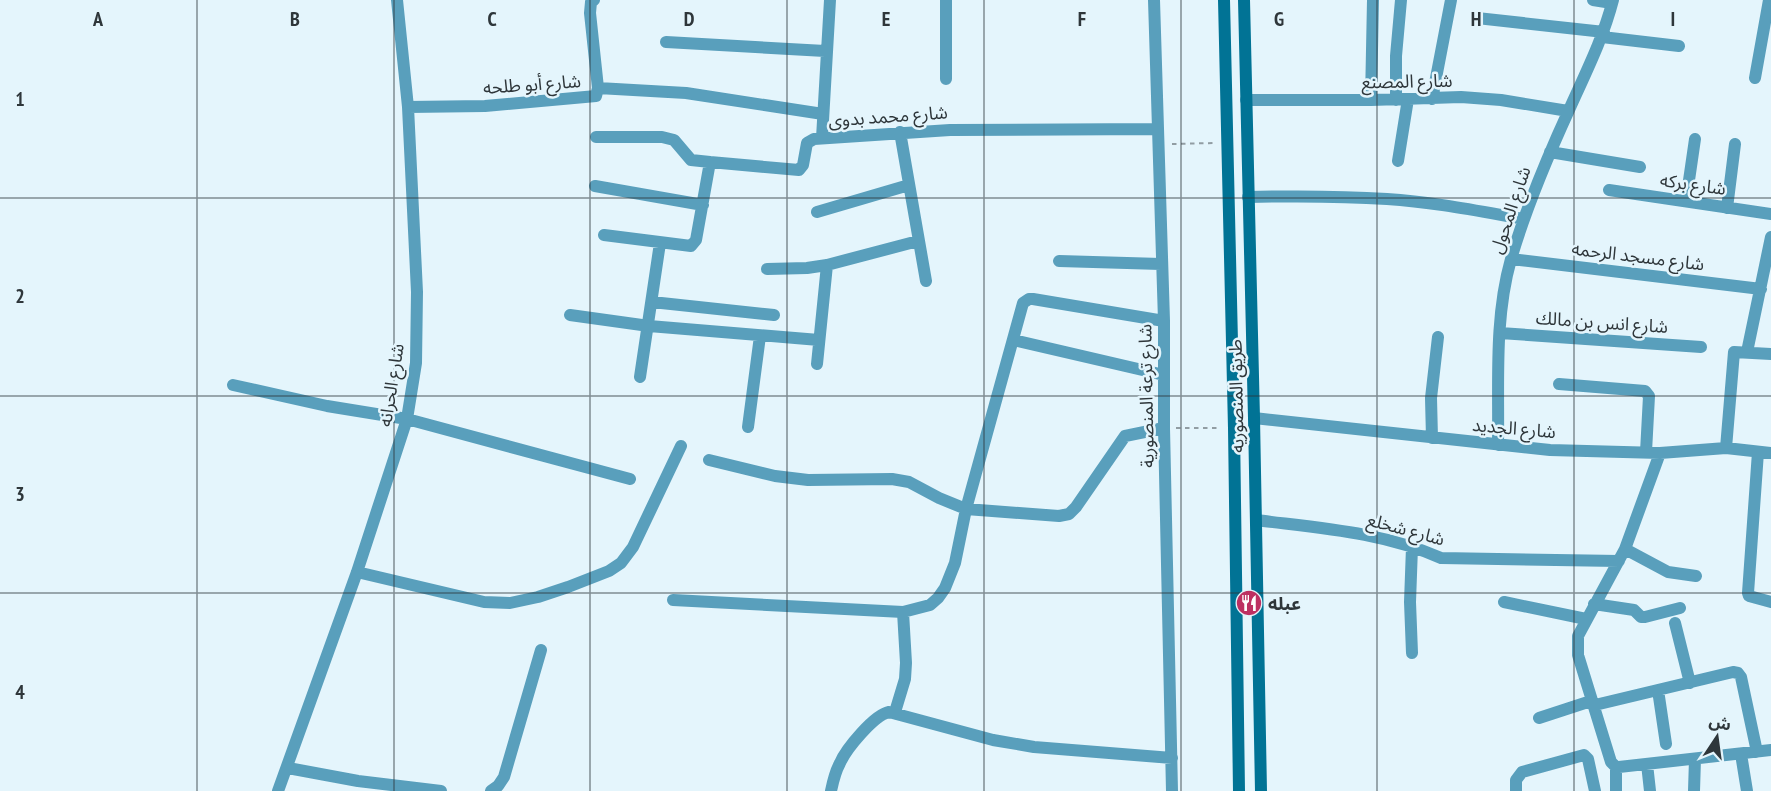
<svg xmlns="http://www.w3.org/2000/svg" width="1771" height="791" font-family="'PT Sans Narrow','Noto Sans Arabic',sans-serif">
<style>
.lines{fill:none;stroke-linecap:round;stroke-linejoin:round}
.path{stroke:#919da3;stroke-width:2;stroke-dasharray:4.5 4.5;stroke-linecap:butt}
.street{stroke:#599fbc;stroke-width:12}
.secondary{stroke:#017395;stroke-width:12}
.grid{fill:none;stroke:#2e363a;stroke-width:1.5;stroke-opacity:0.55}
.labels{text-anchor:middle;dominant-baseline:central;stroke-width:5;stroke-linejoin:round;paint-order:stroke}
.street-label{font-size:18px;fill:#2e363a;stroke:#e4f5fc}
.poi-label{font-size:18px;font-weight:bold;fill:#2e363a;stroke:#e4f5fc;text-anchor:start}
.grid-label{font-size:20px;text-anchor:middle;font-weight:bold;fill:#2e363a;stroke:#e4f5fc;stroke-width:5;stroke-linejoin:round;paint-order:stroke}
</style>
<rect width="100%" height="100%" fill="#e4f5fc"/>
<g class="lines">
<path class="path" d="M1172 144 1215 143
M1176 428H1221"/>
<path class="street" d="M1154 0 1164 321V428L1172 791
M1593 0 1612 3
M1477 18 1604 32
M1602 37 1679 46
M666 42 825 51
M1755 78 1769 0
M946 79V0
M598 88 686 93 823 114
M1432 99 1451 0
M1246 100H1371L1461 97 1501 100 1568 111
M1371 100 1373 0
M1396 100V56L1401 0
M408 107 485 106 596 96 598 88 590 13 591 2 594 0
M900 132 926 281
M596 137H662L674 140 691 160 710 162
M822 138 830 0
M1550 152 1640 167
M1398 161 1408 99
M595 186 703 205
M1609 190 1771 214
M1248 197C1294 196 1341 196 1387 199 1433 202 1478 211 1524 219
M1686 201 1695 139
M1727 208 1735 144
M817 212 909 185
M604 235 691 246 696 240 710 162 799 170 803 165 807 143 814 139 950 130 1157 129
M1511 259 1761 289
M1059 261 1161 264
M767 269 807 268 827 265 918 241
M652 302 774 315
M570 315 649 326 819 340
M1500 333 1701 347
M1013 340 1164 375
M1747 352 1771 237
M817 364 827 265
M640 377 660 243
M1559 384 1645 391 1649 396 1646 452
M233 385 327 406 407 419 630 479
M1254 418 1550 450 1660 453 1726 448 1771 453
M748 427 760 336
M1432 438 1431 398 1438 337
M1498 445C1499 383 1494 319 1511 259 1526 208 1547 158 1569 110 1585 74 1603 39 1613 0
M1726 448 1734 352 1771 354
M1758 452 1748 593 1749 596 1771 602
M1660 453 1625 549 1578 636V655L1611 762 1616 767H1619L1771 750
M709 460 775 476 808 480 892 479 909 482 939 498 966 509 1059 516 1069 514 1076 507 1125 436 1164 428
M1256 520C1319 528 1383 532 1441 558L1619 561
M1625 549 1668 572 1696 576
M357 572 484 602 510 603 538 597 568 587 609 571 621 563 633 547 681 446
M673 600 903 612 930 605 938 598 945 588 955 563 966 509 1023 303 1029 299H1033L1164 321
M1504 602 1586 619
M1594 604 1634 610 1641 617H1645L1680 608
M1675 623 1690 683
M1412 653 1410 602 1412 547
M1658 690 1666 744
M1595 705 1733 672 1738 673 1741 677 1757 752
M895 712 905 679 906 663 903 612
M1539 718 1591 701
M1741 754 1747 791
M1647 764 1650 791
M1616 767V791
M288 768 358 781 441 791
M278 791 357 572 407 419 416 363 417 292 408 107 397 0
M491 791 498 786 504 777 541 650
M831 791C833 781 835 772 840 763 846 749 874 715 889 712L993 740 1034 747 1172 758
M1516 791V780L1522 772 1584 755 1588 759 1595 791
M1694 791 1695 759"/>
<path class="secondary" d="M1224 0 1234 428 1239 791
M1244 0 1254 418 1261 791"/>
</g>
<path class="grid" d="M197 0V791M394 0V791M590 0V791M787 0V791M984 0V791M1181 0V791M1377 0V791M1574 0V791M0 198H1771M0 396H1771M0 593H1771"/>
<defs>
<g id="restaurant-disc" transform="scale(1.35)"><circle r="9.5" fill="#bd3062" stroke="#e4f5fc"/><path d="M-5-6h1v4h1v-4h1v4h1v-4h1v5L-1.5 .5V6h-2V.5L-5-1ZM5-6V6H3V1.5H1.5Q1.5-4 5-6Z" fill="#fff"/></g>
</defs>
<g fill-rule="evenodd">
<use href="#restaurant-disc" x="1249" y="603"/>
</g>
<g class="labels">
<g class="street-label">
<text transform="translate(1407 81) rotate(-1)">شارع المصنع</text>
<text transform="translate(532 84) rotate(-4)">شارع أبو طلحه</text>
<text transform="translate(888 116) rotate(-4)">شارع محمد بدوى</text>
<text transform="translate(1693 184) rotate(8)">شارع بركه</text>
<text transform="translate(1510 210) rotate(-71)">شارع المحول</text>
<text transform="translate(1638 256) rotate(7)">شارع مسجد الرحمه</text>
<text transform="translate(1602 322) rotate(4)">شارع انس بن مالك</text>
<text transform="translate(391 385) rotate(-81)">شارع الحرانه</text>
<text transform="translate(1146 396) rotate(-91)">شارع ترعة المنصورية</text>
<text transform="translate(1236 396) rotate(-91)">طريق المنصوريه</text>
<text transform="translate(1514 428) rotate(5)">شارع الجديد</text>
<text transform="translate(1406 529) rotate(15)">شارع شخلع</text>
</g>
<g class="poi-label">
<text x="1268" y="603">عبله</text>
</g>
</g>
<g class="grid-label">
<text x="98" y="26">A</text>
<text x="295" y="26">B</text>
<text x="492" y="26">C</text>
<text x="689" y="26">D</text>
<text x="886" y="26">E</text>
<text x="1082" y="26">F</text>
<text x="1279" y="26">G</text>
<text x="1476" y="26">H</text>
<text x="1673" y="26">I</text>
<text x="20" y="106">1</text>
<text x="20" y="303">2</text>
<text x="20" y="501">3</text>
<text x="20" y="699">4</text>
</g>
<g transform="translate(1717 737) rotate(13)" stroke="#e4f5fc" stroke-width="4.5" paint-order="stroke">
<path d="M0-4.5L10 22L0 15L-10 22Z" fill="#2e363a"/>
<text y="-9" font-size="16" font-weight="bold" text-anchor="middle" fill="#2e363a">ش</text>
</g>
</svg>
